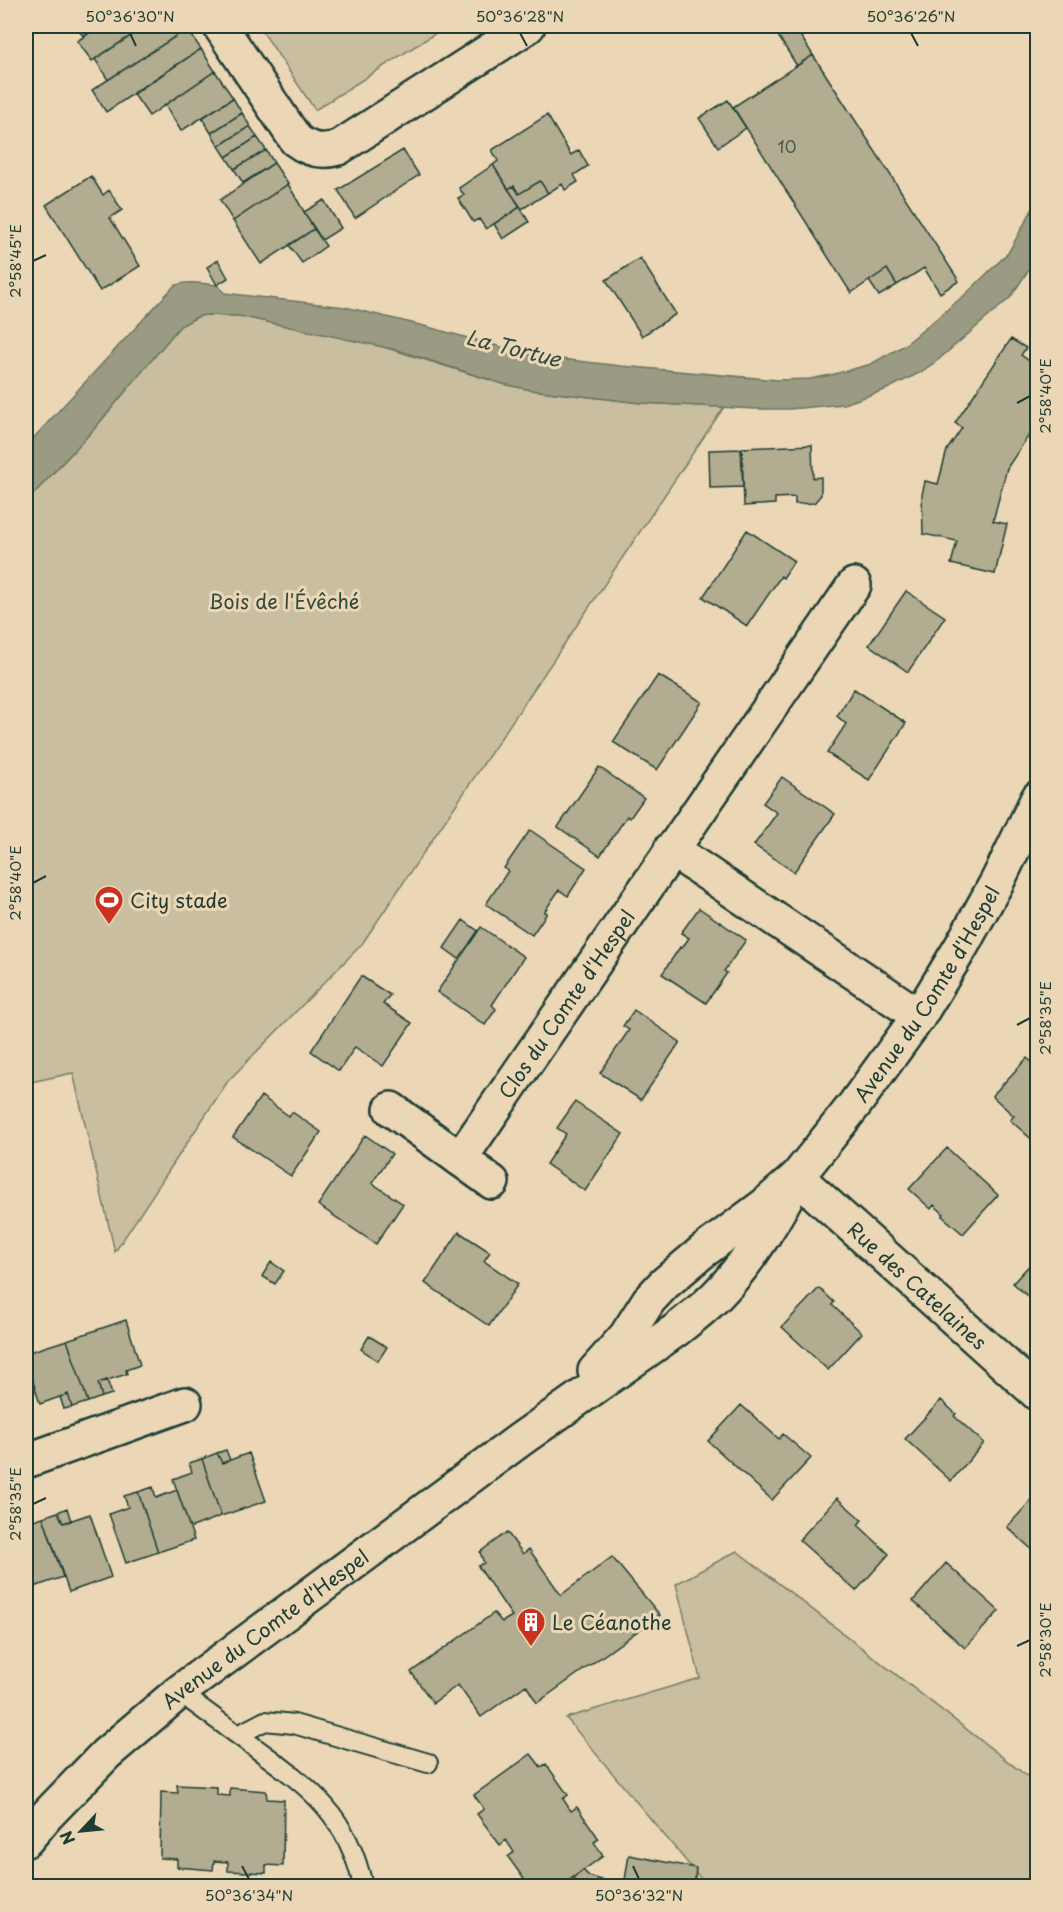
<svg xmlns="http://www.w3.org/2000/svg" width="1063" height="1912" font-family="'Playpen Sans',sans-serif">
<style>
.green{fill:#cabea0;stroke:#747e6a;stroke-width:1.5}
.water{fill:#9a9b82;stroke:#697563;stroke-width:1.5}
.building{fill:#b2ac91;stroke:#1f3d34;stroke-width:1.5}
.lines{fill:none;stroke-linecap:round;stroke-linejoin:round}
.lane-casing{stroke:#1f3d34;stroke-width:22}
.street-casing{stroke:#1f3d34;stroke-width:38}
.secondary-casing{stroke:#1f3d34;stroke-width:38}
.lane{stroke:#ebd7b5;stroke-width:18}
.street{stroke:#ebd7b5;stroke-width:33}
.secondary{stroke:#ebd7b5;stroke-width:33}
.ticks{fill:none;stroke:#1f3d34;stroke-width:2}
.labels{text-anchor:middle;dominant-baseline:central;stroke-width:6;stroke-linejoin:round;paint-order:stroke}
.number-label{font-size:16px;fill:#44594b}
.park-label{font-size:20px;fill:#304a3f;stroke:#ebd7b5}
.poi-label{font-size:20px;fill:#1f3d34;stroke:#ebd7b5;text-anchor:start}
.street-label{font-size:20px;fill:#1f3d34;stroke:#ebd7b5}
.water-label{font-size:21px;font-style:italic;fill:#314b40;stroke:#ebd7b5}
.neatline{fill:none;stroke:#1f3d34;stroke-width:2}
.ticks-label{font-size:15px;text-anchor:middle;fill:#1f3d34}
</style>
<rect width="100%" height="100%" fill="#ebd7b5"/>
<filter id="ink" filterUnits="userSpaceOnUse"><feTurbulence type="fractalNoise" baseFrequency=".0167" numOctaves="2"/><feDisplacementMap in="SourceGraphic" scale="12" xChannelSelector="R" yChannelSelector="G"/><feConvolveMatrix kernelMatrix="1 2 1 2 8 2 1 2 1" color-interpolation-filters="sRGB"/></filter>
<g filter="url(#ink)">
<path class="green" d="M259 26H447L315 110Z
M205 315 239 316 377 345 503 384 531 390 641 403 724 407 362 944 228 1081 115 1252 73 1073 26 1083V502L95 428 180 326 197 317Z
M737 1551 1037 1784V1886H707L566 1718 700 1678 676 1584Z"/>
<path class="water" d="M1037 201V257L1010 298 938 360 921 372 885 390 844 404 789 409H755L641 403 531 390 503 384 397 350 239 316 205 315 197 317 180 326 95 428 26 502V446L174 286C187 280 203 284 218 285L224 293 345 307 424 326 534 356 621 366 778 380 810 379 831 375 871 364 905 345 967 293 1008 253Z"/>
<path class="building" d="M76 26H100L83 36Z
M100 26H146L92 61 77 41Z
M146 26H186L187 29 108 80 95 59Z
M772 26H794L813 55 797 66Z
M187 29 201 49 106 112 92 90Z
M201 49 215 71 149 116 133 93Z
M813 55 959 281 940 293 924 268 897 285 887 269 851 293 733 107Z
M215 71 233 98 181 131 165 105Z
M233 98 242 113 211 133 202 118Z
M728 100 746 128 718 147 699 118Z
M242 113 250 126 219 146 211 133Z
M547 115 571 155 579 150 588 166 574 175 578 182 565 190 562 184 548 193 540 181 519 194 514 186 508 189 493 165 498 161 492 150Z
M250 126 257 137 226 157 219 146Z
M257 137 266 150 234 169 226 157Z
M266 150 274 163 243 183 234 169Z
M403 150 419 175 355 218 338 190Z
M274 163 288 184 233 221 220 200Z
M493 165 520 207 486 229 479 219 473 222 458 198 464 195 459 188Z
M91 176 103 195 109 190 122 210 110 218 140 266 100 291 46 205Z
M540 181 548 193 522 209 508 189 514 186 519 194Z
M288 184 314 229 261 264 233 221Z
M324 200 341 228 322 240 304 212Z
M520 207 529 222 503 239 494 224Z
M314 229 326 246 302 263 289 245Z
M640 258 676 314 642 336 606 280Z
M218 260 228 278 217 285 207 267Z
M887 269 897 285 879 296 869 281Z
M1011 339 1026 348 1021 355 1038 367V436L1031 432 1007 468 993 521 1007 524 995 574 951 564 957 541 923 534 922 495 925 481 938 484 947 450 962 428 955 423Z
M812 445 813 478 821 477V495L814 503 795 504V497L775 498V504L744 506 742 448Z
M741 449 743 487 710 488 709 450Z
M747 530 794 561 783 578 781 576 747 626 703 597Z
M906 591 945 617 908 672 869 645Z
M658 675 702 702 657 770 613 742Z
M854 689 906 723 869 780 827 753 846 724 837 716Z
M599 767 644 798 630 818 627 816 600 856 558 827Z
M782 777 835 814 794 872 754 845 777 813 763 803Z
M530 830 586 868 568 896 559 890 544 912 547 913 532 935 486 904 508 871 504 868Z
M699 908 746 940 724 971 727 973 706 1003 662 974 680 947 682 948 689 938 681 933Z
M463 920 478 931 459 959 444 948Z
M481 927 524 957 492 1005 496 1009 485 1025 437 992Z
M361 976 390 995 383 1004 412 1023 383 1066 355 1047 339 1071 311 1051Z
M634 1010 680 1042 641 1100 600 1073 629 1030 623 1026Z
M1027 1058 1038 1067 1037 1144 1010 1120 1014 1116 992 1096Z
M261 1096 289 1116 292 1112 321 1132 291 1176 233 1137Z
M575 1102 623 1134 585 1191 546 1164 566 1134 557 1128Z
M365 1135 392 1154 372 1183 403 1204 376 1244 318 1205Z
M947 1148 998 1195 963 1234 942 1216 944 1214 934 1205 931 1209 909 1189Z
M459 1232 490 1252 484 1261 518 1284 489 1326 425 1283Z
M1038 1256V1303L1036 1304 1013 1283Z
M271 1262 284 1271 275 1284 262 1276Z
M819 1288 834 1302 832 1305 862 1333 828 1370 782 1327Z
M126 1320 140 1365 126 1370 127 1374 98 1383 102 1397 88 1402 67 1340Z
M369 1336 387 1347 378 1361 361 1349Z
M67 1340 88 1402 72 1407 68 1394 40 1404 26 1359V1353Z
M107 1380 112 1394 102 1397 98 1383Z
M68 1394 72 1407 64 1409 60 1397Z
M941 1400 956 1414 954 1416 984 1443 951 1481 905 1439Z
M741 1405 779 1439 783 1434 811 1458 772 1500 708 1441Z
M226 1450 230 1460 222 1463 217 1453Z
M217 1453 222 1463 249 1453 266 1501 221 1516 202 1459Z
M202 1459 221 1516 190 1528 173 1479 192 1472 189 1463Z
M153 1487 156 1498 177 1490 194 1540 158 1552 138 1492Z
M138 1492 158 1552 126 1563 109 1514 128 1507 124 1496Z
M1038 1493V1555L1007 1527Z
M837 1498 862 1520 858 1525 889 1554 856 1591 799 1540Z
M67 1508 71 1521 63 1523 58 1512Z
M58 1512 63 1523 90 1514 111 1577 69 1592 43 1517Z
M43 1517 63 1577 31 1588 26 1573V1535L31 1533 28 1522Z
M507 1532 523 1554 529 1549 561 1595 612 1557 660 1615 537 1703 526 1685 481 1717 458 1685 433 1703 411 1672 494 1613 502 1622 512 1616 478 1566 484 1563 480 1552Z
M946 1563 999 1611 965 1648 913 1601Z
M531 1754 541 1767 546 1764 568 1795 563 1799 571 1811 577 1807 599 1839 594 1842 603 1856 561 1886H539L536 1883 529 1886 508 1857 514 1852 506 1840 500 1845 477 1814 484 1809 474 1795Z
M177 1785 217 1787V1795L230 1796V1788L266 1791 267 1799 284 1800 283 1866 266 1865V1873L228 1871V1862L214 1861 213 1870 177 1867V1859L160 1858 161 1792 178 1793Z
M629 1855 696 1868 694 1886H624Z
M583 1870 589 1876 620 1886H580L573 1878Z"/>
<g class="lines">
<g class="lane-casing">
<path id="lane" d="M179 1692C205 1711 231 1730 257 1749 312 1789 348 1816 363 1886
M238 1735 265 1721 294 1724 428 1763"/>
</g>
<g class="street-casing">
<g id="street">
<path d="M220 26 296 140C309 150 322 153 338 148L528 26"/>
<path d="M671 849 919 1016"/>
<path d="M391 1109 492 1182"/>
<path id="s1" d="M460 1159 854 585"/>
<path id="s2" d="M797 1177 1038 1394"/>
<path d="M26 1461 185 1404"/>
</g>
</g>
<g class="secondary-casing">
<g id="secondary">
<path id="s3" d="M595 1371 626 1336 649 1300 664 1284 702 1252 765 1205 797 1177 855 1104 919 1016 961 947 998 880 1038 798"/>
<path id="s4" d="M26 1840 47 1815 106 1754 179 1692 521 1439 676 1330C691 1318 706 1307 719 1293 751 1260 776 1217 797 1177"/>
</g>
</g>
<use href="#lane" class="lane"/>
<use href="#street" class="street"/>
<use href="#secondary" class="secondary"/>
</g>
</g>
<path class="ticks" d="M130 33 136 46M520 33 527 46M911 33 918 46M33 261 46 255M1017 403 1030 396M33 883 46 876M1017 1025 1030 1018M33 1504 46 1498M1017 1646 1030 1640M242 1866 249 1879M633 1866 639 1879"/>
<defs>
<g id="stadium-pin" transform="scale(1.5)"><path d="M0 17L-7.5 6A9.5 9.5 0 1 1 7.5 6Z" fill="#c8321e" stroke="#ebd7b5"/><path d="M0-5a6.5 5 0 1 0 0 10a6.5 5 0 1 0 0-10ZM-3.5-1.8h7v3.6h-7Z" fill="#fff"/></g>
<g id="building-pin" transform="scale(1.5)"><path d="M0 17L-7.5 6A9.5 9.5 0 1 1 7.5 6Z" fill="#c8321e" stroke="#ebd7b5"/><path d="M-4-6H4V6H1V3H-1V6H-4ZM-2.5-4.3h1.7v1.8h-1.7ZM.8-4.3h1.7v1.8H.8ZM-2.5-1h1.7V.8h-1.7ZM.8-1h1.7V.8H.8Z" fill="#fff"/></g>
</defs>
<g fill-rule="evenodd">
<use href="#stadium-pin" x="109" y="900"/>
<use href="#building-pin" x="531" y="1622"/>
</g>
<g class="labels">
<g class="number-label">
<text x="787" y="146">10</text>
</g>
<g class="park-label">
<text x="284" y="601">Bois de l'Évêché</text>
</g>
<g class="poi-label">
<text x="130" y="900">City stade</text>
<text x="552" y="1622">Le Céanothe</text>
</g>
<g class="street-label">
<text stroke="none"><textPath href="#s3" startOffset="507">Avenue du Comte d'Hespel</textPath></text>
<text stroke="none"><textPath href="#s1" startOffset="188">Clos du Comte d'Hespel</textPath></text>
<text stroke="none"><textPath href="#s2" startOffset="162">Rue des Catelaines</textPath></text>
<text stroke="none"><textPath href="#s4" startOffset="320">Avenue du Comte d'Hespel</textPath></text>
</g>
<g class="water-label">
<text transform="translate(514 347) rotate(14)">La Tortue</text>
</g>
</g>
<rect width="1063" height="1912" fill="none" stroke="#ebd7b5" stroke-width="66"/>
<g transform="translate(81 1831) rotate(244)" stroke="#ebd7b5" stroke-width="4.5" paint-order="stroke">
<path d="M0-4.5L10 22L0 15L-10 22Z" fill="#1f3d34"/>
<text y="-9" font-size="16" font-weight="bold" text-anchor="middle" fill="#1f3d34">N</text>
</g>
<rect x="33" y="33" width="997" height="1846" class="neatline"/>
<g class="ticks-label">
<text x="130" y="22">50°36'30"N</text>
<text x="520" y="22">50°36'28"N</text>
<text x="911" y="22">50°36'26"N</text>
<text transform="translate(16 261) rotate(-90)" y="5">2°58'45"E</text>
<text transform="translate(1046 396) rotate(-90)" y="5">2°58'40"E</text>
<text transform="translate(16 883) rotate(-90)" y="5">2°58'40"E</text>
<text transform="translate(1046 1018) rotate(-90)" y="5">2°58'35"E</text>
<text transform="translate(16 1504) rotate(-90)" y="5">2°58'35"E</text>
<text transform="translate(1046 1640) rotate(-90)" y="5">2°58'30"E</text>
<text x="249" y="1901">50°36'34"N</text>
<text x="639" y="1901">50°36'32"N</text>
</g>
</svg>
